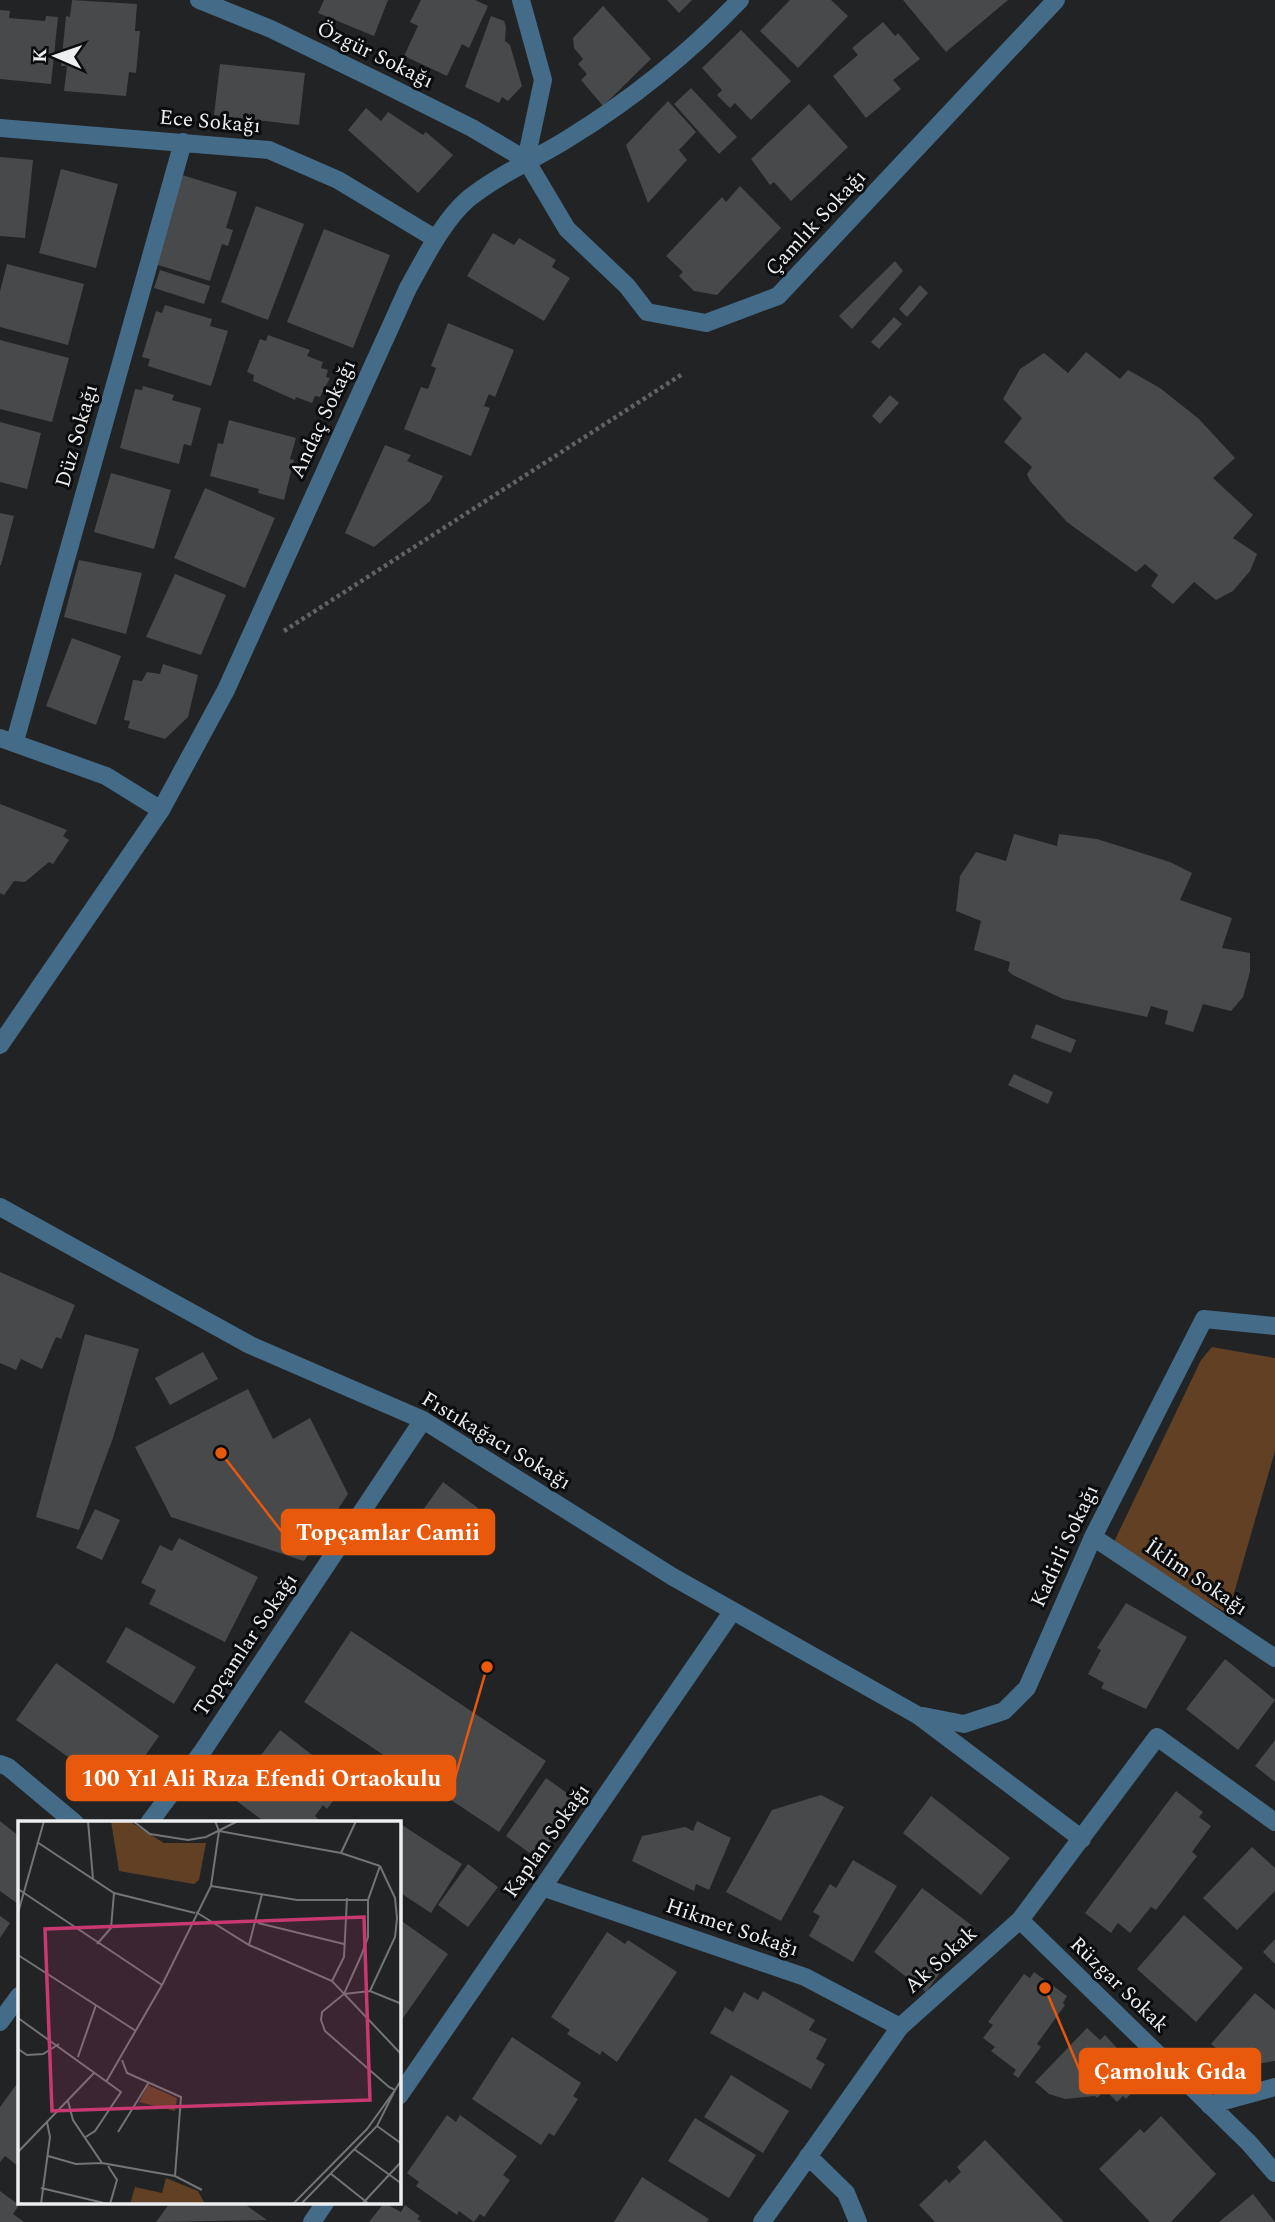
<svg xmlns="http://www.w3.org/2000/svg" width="1275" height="2222" font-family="Spectral,serif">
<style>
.green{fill:#624024}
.building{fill:#47494b}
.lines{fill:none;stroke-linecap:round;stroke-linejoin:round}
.path{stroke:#616365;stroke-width:4.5;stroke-dasharray:3.5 3.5;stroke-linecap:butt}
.minor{stroke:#446b88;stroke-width:18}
.labels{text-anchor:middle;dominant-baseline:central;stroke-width:6;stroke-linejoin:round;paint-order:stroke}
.street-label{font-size:21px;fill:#eceeef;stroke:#0b0c0d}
.inset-road{fill:none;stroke:#727476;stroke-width:2}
.view{fill:#c83871;fill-opacity:0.15;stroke:#c83871;stroke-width:3.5}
.inset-edge{fill:none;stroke:#eceeef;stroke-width:3.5}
.leader{fill:none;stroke:#e8590c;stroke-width:2.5}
.callout-dot{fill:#e8590c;stroke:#0b0c0d;stroke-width:2.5}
.callout{fill:#e8590c;stroke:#e8590c;stroke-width:2.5}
.callout-label{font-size:23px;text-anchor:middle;font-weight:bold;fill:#fff}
</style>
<rect width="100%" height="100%" fill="#212325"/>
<path class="green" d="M1212 1347 1275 1358V1451L1228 1614 1112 1546 1201 1360Z"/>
<path class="building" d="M72 0 137 4 135 31H140L136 73 129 72 126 96 64 91 67 66H61L66 16 70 17Z
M324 0H388L374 36 318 13Z
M421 0H475L488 6 469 48 462 44 447 76 404 56 418 26 410 22Z
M667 0H692L679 13Z
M790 0H831L848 16 798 68 760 31Z
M903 0H1008L946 52Z
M603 6 651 59 603 106 581 80 587 74 578 64 583 59 574 48 573 38Z
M0 10 10 11 9 18 45 21 46 16 58 17 51 84 0 79Z
M491 16 504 21 506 27 505 41 510 45 522 86 508 101 502 97 499 103 465 87Z
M883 22 895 36 898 33 920 59 893 80 901 89 866 118 833 76 858 55 852 48Z
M741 30 791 81 751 120 735 103 730 108 717 95 722 90 702 68Z
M220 64 305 73 299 125 214 115Z
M691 88 737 137 719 154 674 104Z
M668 101 696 132 679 150 687 160 648 203 626 145Z
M809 104 848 147 791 201 774 182 770 185 751 159Z
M366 108 381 121 388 112 423 135 426 132 453 155 418 193 348 130Z
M0 157 33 160 25 238 0 236Z
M61 169 118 184 96 268 39 253Z
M182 175 237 192 226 228 233 230 228 246 222 244 210 281 155 264Z
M740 186 781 228 717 295 694 291 679 276 683 272 666 256 722 197 726 202Z
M256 206 304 224 268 320 221 302Z
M324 229 390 255 353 348 287 322Z
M493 233 514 245 519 238 556 260 552 267 570 278 544 321 467 276Z
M895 261 903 271 852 329 839 316Z
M7 264 84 284 68 345 0 327V291Z
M160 270 210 286 204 304 154 288Z
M920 285 928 293 907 317 899 309Z
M165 305 212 319 210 326 228 331 211 386 148 366 150 359 142 357 156 311 162 313Z
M894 317 902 324 879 349 871 342Z
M448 323 514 350 495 397 489 394 484 406 490 408 471 456 404 429 421 387 428 389 436 368 431 366Z
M268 335 310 350 307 356 323 362 321 368 328 370 326 377 330 378 320 397 315 396 312 403 296 397 295 400 253 381 254 375 247 372 260 339 266 341Z
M0 340 69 358 52 422 0 409Z
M1086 352 1120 379 1128 370 1160 388 1199 419 1235 458 1213 478 1253 515 1233 538 1257 554 1250 571 1233 591 1216 600 1194 582 1173 604 1151 586 1158 575 1145 564 1136 572 1067 522 1030 481 1027 474 1032 467 1004 442 1022 418 1003 399 1020 369 1044 353 1068 373Z
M143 386 174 395 172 400 201 408 191 446 184 444 179 464 120 448 135 389 142 390Z
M890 395 899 403 880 424 872 416Z
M229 420 296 438 290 459 294 460 284 500 258 493 259 489 210 476 218 443 223 444Z
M0 422 41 433 27 489 0 482Z
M385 445 411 455 407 461 443 476 430 501 374 547 345 533Z
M111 473 171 490 154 549 94 532Z
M205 488 275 518 245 588 174 558Z
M0 513 14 516 1 565H0Z
M79 560 142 573 126 634 64 617Z
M175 574 226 595 201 655 146 637Z
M72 638 121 656 96 725 46 706Z
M163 664 198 675 188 717 165 739 128 728 130 721 124 720 133 680 142 681 147 672 160 674Z
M0 804 67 830 63 836 69 840 53 864 49 862 25 882 14 881 4 895 0 893Z
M1014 834 1057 846 1059 834 1097 839 1170 862 1192 873 1180 900 1232 918 1222 948 1250 953V972L1243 997 1231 1011 1203 1004 1193 1032 1165 1024 1168 1011 1151 1006 1147 1017 1063 999 1013 975 1008 971 1010 962 974 950 981 921 956 911 960 876 976 852 1006 861Z
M1036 1024 1076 1040 1071 1053 1031 1038Z
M1014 1074 1053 1092 1048 1104 1008 1085Z
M0 1272 75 1305 61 1339 56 1337 42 1369 21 1359 16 1370 0 1363Z
M85 1334 139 1349 113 1438 79 1530 36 1517Z
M203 1352 218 1379 170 1405 155 1378Z
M248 1389 273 1439 310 1418 348 1494 304 1561 171 1517 135 1447Z
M443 1482 478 1508 445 1554 410 1528Z
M95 1509 120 1520 102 1560 76 1548Z
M179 1538 258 1577 225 1642 149 1604 156 1590 141 1583 160 1545 172 1551Z
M1126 1603 1187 1637 1146 1709 1101 1688 1104 1683 1088 1674 1101 1650 1097 1648Z
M126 1627 196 1667 174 1704 106 1662Z
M351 1631 546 1761 499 1832 304 1702Z
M1225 1659 1275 1700 1238 1750 1186 1709Z
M56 1663 159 1736 119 1793 16 1720Z
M280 1730 347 1782 327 1809 323 1805 315 1816 318 1819 315 1823H266L230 1796Z
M1275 1740V1782L1255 1766Z
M546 1778 578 1801 538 1859 506 1836Z
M1176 1791 1203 1812 1199 1817 1211 1826 1192 1852 1197 1856 1156 1910 1151 1907 1130 1933 1118 1923 1111 1933 1085 1913Z
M821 1795 844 1807 781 1921 726 1892 772 1810Z
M931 1796 1010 1858 981 1895 903 1833Z
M0 1821 19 1836 18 1904 0 1891Z
M697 1821 731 1838 709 1890 696 1884 694 1891 632 1861 642 1836 685 1827 693 1831Z
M402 1825 462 1864 431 1913 399 1892Z
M1252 1847 1275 1868V1891L1237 1930 1203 1898Z
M853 1860 897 1886 853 1962 809 1936 820 1916 813 1912 830 1884 836 1888Z
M468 1864 498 1887 468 1927 438 1905Z
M922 1888 974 1927 926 1992 874 1952Z
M1184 1915 1243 1968 1196 2022 1137 1969Z
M0 1916 10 1923 0 1938Z
M399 1919 448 1954 401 2021 399 2019Z
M607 1932 625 1944 628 1940 677 1972 617 2062 602 2051 600 2055 567 2034 570 2030 551 2017Z
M1275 1939V1964L1263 1952Z
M1034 1972 1067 1996 1063 2003 1065 2005 1037 2044 1041 2047 1018 2078 1013 2074 1016 2070 991 2051 995 2047 983 2038 993 2025 988 2022 1024 1974 1030 1978Z
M763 1991 815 2020 809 2030 827 2039 816 2059 825 2064 811 2089 710 2033 725 2007 733 2012 744 1992 758 2000Z
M1255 1993 1275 2010V2061L1239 2067 1211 2044Z
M1087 2028 1100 2040 1105 2035 1145 2079 1126 2099 1123 2096 1117 2102 1105 2090 1097 2098 1095 2096 1065 2099 1049 2094 1035 2082Z
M512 2037 581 2083 573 2096 578 2099 554 2136 549 2133 541 2145 472 2099Z
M731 2075 789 2111 763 2153 704 2117Z
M19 2081V2167L5 2156 0 2162V2107Z
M447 2115 456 2122 460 2115 517 2156 503 2175 510 2180 484 2217 480 2214 474 2222 459 2211 457 2215 416 2186 419 2182 407 2173Z
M1161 2116 1216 2174 1171 2222H1150L1099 2169 1140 2129 1144 2133Z
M695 2118 756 2155 729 2198 668 2161Z
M985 2140 1064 2222H935L919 2205 946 2179 949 2183 961 2172 957 2167Z
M642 2177 709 2219 707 2222H614Z
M0 2191 19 2205 13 2214 24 2222H0Z
M1253 2194 1275 2222H1219Z
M170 2203H243L267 2220 156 2222Z
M384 2203 401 2212 405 2205 420 2216 417 2219 422 2222H369Z"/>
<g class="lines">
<path class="path" d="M284 631 684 373"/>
<path class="minor" d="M199 0 271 29 382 83 472 128 526 160 567 229 627 286 647 312 706 323 778 296 1056 0
M521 0 543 80 526 160
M0 128 269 150 338 180 436 239
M0 738 106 776 161 810
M15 741 183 142
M0 1045 161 810 226 690 408 288C425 258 442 222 468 199 499 174 536 159 569 138 631 100 690 52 740 0
M0 1207 250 1345 423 1420 673 1577 919 1716 1082 1839
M1093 1537 1275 1658
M923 1716 964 1724 1004 1711 1027 1688 1093 1537 1204 1319 1275 1326
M0 1764 8 1767 75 1823
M149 1823 202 1752 423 1420
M542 1887 805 1977 900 2027
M1020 1920 1249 2143 1275 2173
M0 2022 19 1996
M399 2096 732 1612
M1209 2105 1275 2087
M808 2156 846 2193 858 2222
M312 2222 325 2203
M762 2222 900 2027 1020 1920 1157 1737 1275 1822"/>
</g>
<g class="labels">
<g class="street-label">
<text transform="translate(375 55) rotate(26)">Özgür Sokağı</text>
<text transform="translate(210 122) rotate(5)">Ece Sokağı</text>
<text transform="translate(816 223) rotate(-47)">Çamlık Sokağı</text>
<text transform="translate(323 419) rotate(-65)">Andaç Sokağı</text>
<text transform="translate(77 436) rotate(-74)">Düz Sokağı</text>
<text transform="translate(496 1441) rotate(31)">Fıstıkağacı Sokağı</text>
<text transform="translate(1065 1546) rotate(-65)">Kadirli Sokağı</text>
<text transform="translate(1196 1578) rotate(34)">İklim Sokağı</text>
<text transform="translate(246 1645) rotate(-56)">Topçamlar Sokağı</text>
<text transform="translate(547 1841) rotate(-55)">Kaplan Sokağı</text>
<text transform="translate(732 1928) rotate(19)">Hikmet Sokağı</text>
<text transform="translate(941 1960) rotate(-42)">Ak Sokak</text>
<text transform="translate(1119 1985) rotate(44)">Rüzgar Sokak</text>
</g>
</g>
<g transform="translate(18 1821)">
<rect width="383" height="383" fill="#212325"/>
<path d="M93 0H111L146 22H188L181 59 176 63 101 50ZM130 264 159 277 157 290 121 281ZM148 357 180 370 187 383H112L117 366 144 372Z" fill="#624024"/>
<path class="inset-road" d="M70 0 75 58M115 0 132 13 170 19 188 16 220 0M201 10 323 32 362 45M19 21 96 72 177 92M323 32 338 0M362 45 350 79V116L343 135 326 173 304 191 303 199 307 210 371 266 377 269 384 258M193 65 279 79H350M0 68 144 164M178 91 231 124 314 160 384 234M0 92 26 0M240 102 326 123M79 123 93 107 96 72M231 124 244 73M0 134 118 210M314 160 326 136 329 77M352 170 377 116 379 97 377 77 362 45M326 173 352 170 384 183M0 197 103 271 77 310 66 317M0 228 9 234 25 233 41 223M60 236 78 184M104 239 109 252 163 276 157 355M88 261 144 164 193 65 201 10 197 0M50 280 55 299 84 342 157 355 184 369M359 305 384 323M100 311 131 261M336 328 384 363M0 331 76 252M30 335 58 343 84 342M90 345 99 359 92 383M312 352 351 383M23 367 90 383M23 383 32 316 29 301M275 383 349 308 377 269 359 305 283 383M344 383 384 340"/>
<path class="view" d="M346 96 352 279 34 290 27 108Z"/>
<rect width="383" height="383" class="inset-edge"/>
</g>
<path class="leader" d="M221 1453L282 1532M487 1667L455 1778M1045 1988L1080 2071"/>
<g class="callout-dot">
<circle cx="221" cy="1453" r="7"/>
<circle cx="487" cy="1667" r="7"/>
<circle cx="1045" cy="1988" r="7"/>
</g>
<g class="callout">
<rect x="282" y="1510" width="212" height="44" rx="7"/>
<rect x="67" y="1756" width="388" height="44" rx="7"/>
<rect x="1080" y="2049" width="180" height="44" rx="7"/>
</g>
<g class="callout-label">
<text x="388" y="1540">Topçamlar Camii</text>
<text x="261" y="1786">100 Yıl Ali Rıza Efendi Ortaokulu</text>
<text x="1170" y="2079">Çamoluk Gıda</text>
</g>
<g transform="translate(56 56) rotate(272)" stroke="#0b0c0d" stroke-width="5" paint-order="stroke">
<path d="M0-5L12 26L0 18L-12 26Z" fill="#eceeef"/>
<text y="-10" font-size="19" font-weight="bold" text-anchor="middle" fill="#eceeef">K</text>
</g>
</svg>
